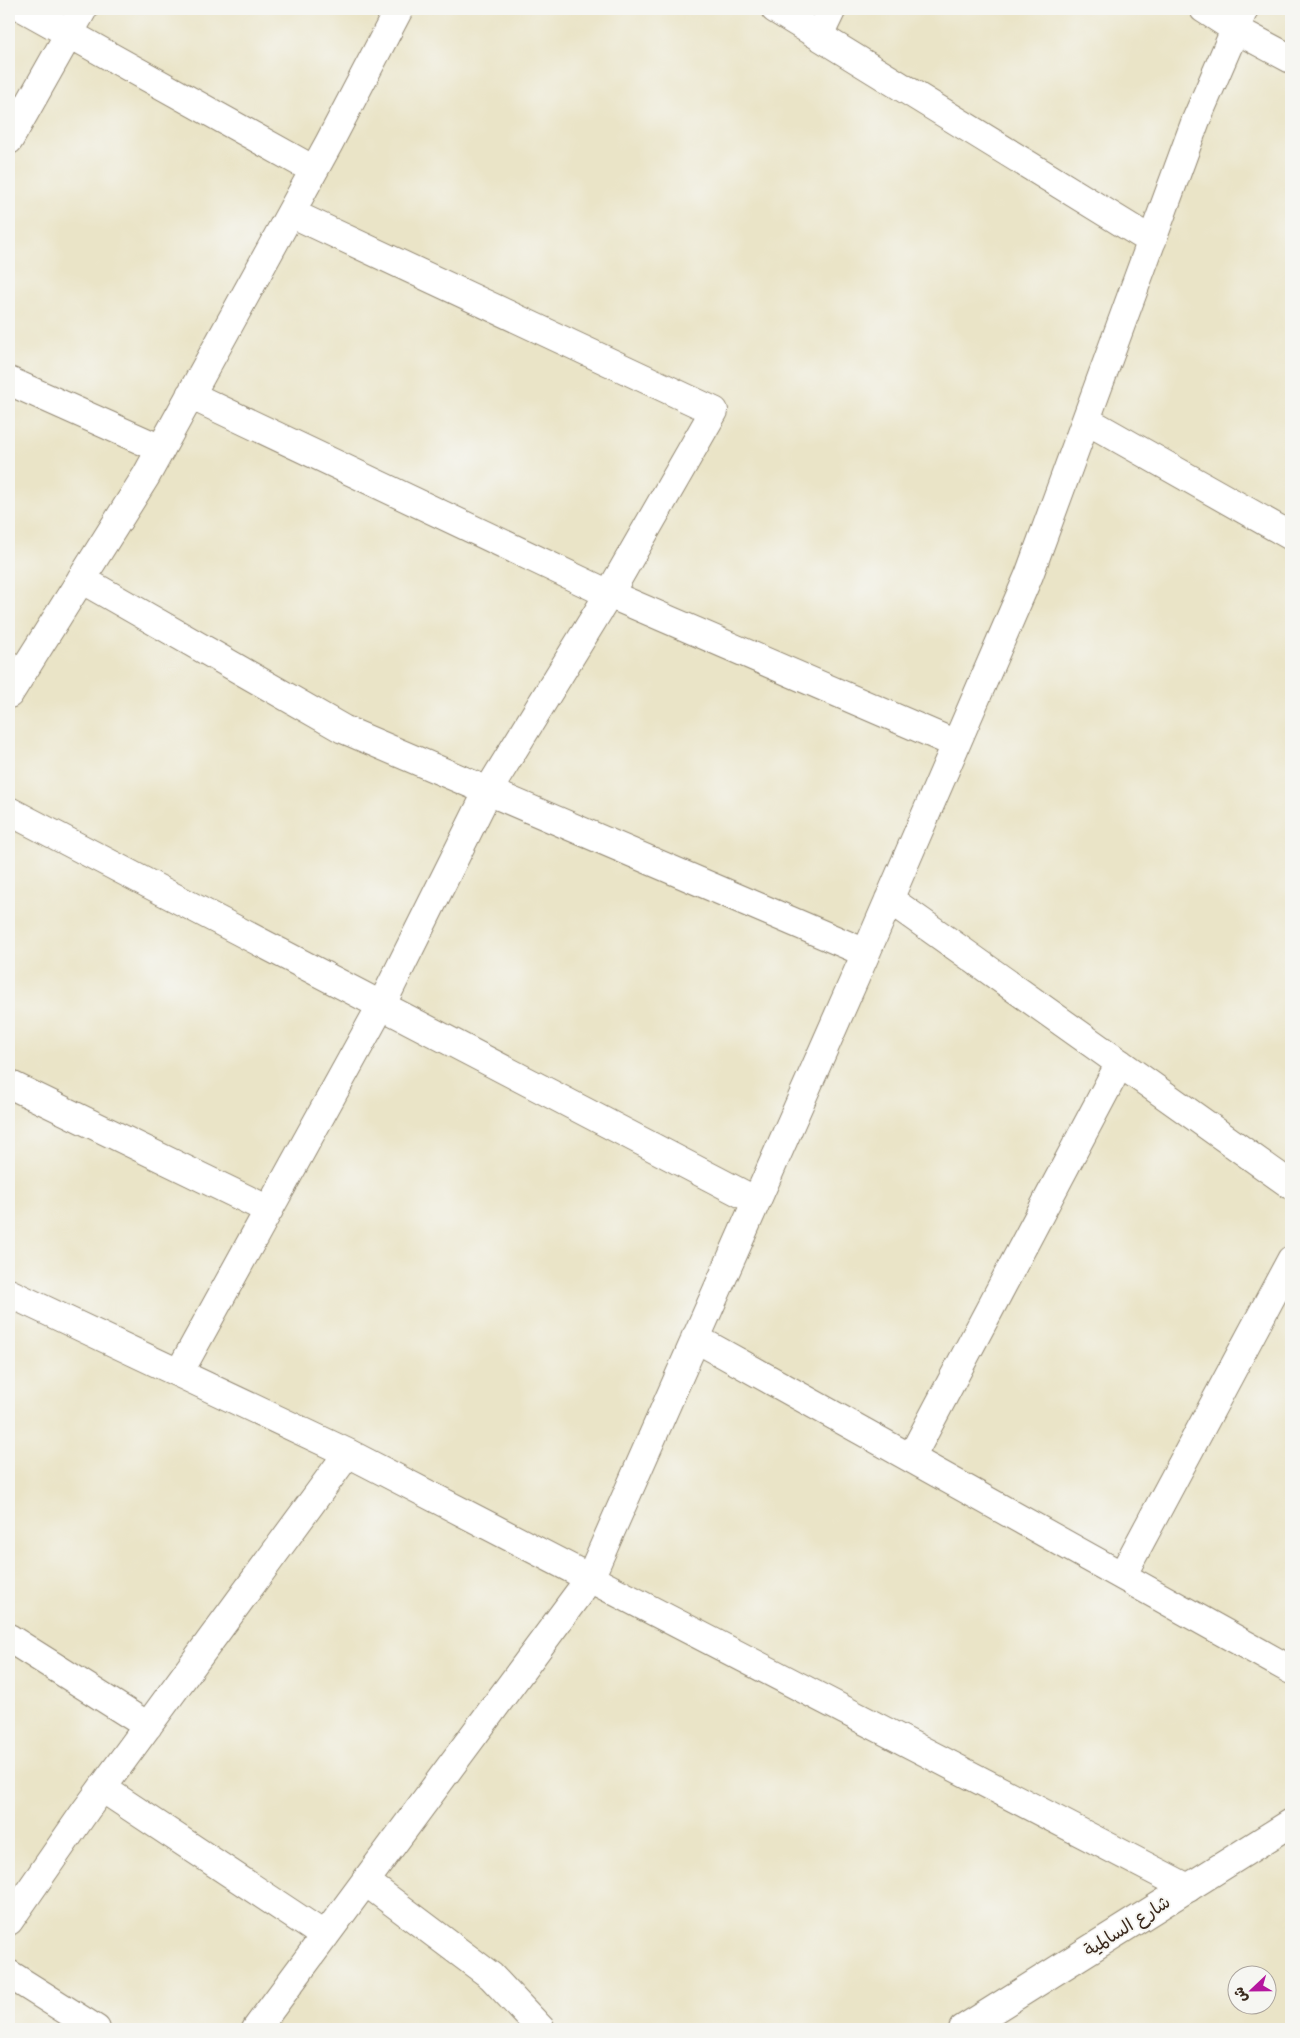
<svg xmlns="http://www.w3.org/2000/svg" width="1300" height="2038" font-family="Sriracha,'Playpen Sans Arabic',sans-serif">
<style>
.lines{fill:none;stroke-linecap:round;stroke-linejoin:round}
.street-casing{stroke:#928772;stroke-width:30}
.secondary-casing{stroke:#928772;stroke-width:30}
.street{stroke:#fff;stroke-width:28}
.secondary{stroke:#fff;stroke-width:28}
.labels{text-anchor:middle;dominant-baseline:central;stroke-width:4;stroke-linejoin:round;paint-order:stroke}
.street-label{font-size:18px;fill:#3b2a1e;stroke:#f6f6f2}
</style>
<rect width="100%" height="100%" fill="#f6f6f2"/>
<filter id="ink" filterUnits="userSpaceOnUse"><feTurbulence type="fractalNoise" baseFrequency=".02" numOctaves="2"/><feDisplacementMap in="SourceGraphic" scale="10" xChannelSelector="R" yChannelSelector="G"/><feConvolveMatrix kernelMatrix="1 2 1 2 8 2 1 2 1" color-interpolation-filters="sRGB"/></filter>
<filter id="wash" filterUnits="userSpaceOnUse"><feTurbulence type="fractalNoise" baseFrequency=".0096" numOctaves="4" result="noise"/><feDisplacementMap in="SourceGraphic" scale="20" xChannelSelector="R" yChannelSelector="G"/><feGaussianBlur stdDeviation="1.12" result="paint"/><feColorMatrix in="noise" values="0 0 0 0 0 0 0 0 0 0 0 0 0 0 0 0 0 1.4 0 .05"/><feComposite in="paint" operator="in"/></filter>
<g filter="url(#wash)">
<rect width="100%" height="100%" fill="#eae4c7"/>
</g>
<g filter="url(#ink)">
<g class="lines">
<g class="street-casing">
<path id="street" d="M25 9 314 170
M775 9 1152 241
M1204 9 1235 29 1291 59
M819 36 832 9
M9 140 83 9
M9 381 161 449
M190 395 609 594 956 744
M1086 420 1291 536
M81 579 343 729 866 953
M9 694 146 476 329 143 399 9
M9 811 756 1201
M889 899 1291 1185
M9 1084 269 1210
M9 1293 348 1453 1188 1888
M695 1338 1291 1670
M179 1373 381 1006 488 791 609 594 714 411 291 213
M911 1458 1120 1063
M1122 1576 1291 1260
M9 1638 148 1726
M102 1788 325 1936
M366 1882 491 1976 541 2029
M9 1921 86 1810 348 1453
M9 1974 96 2029
M256 2029 590 1578 866 953 1029 575 1196 120 1244 9"/>
</g>
<g class="secondary-casing">
<path id="secondary" d="M963 2029 1291 1823"/>
</g>
<use href="#street" class="street"/>
<use href="#secondary" class="secondary"/>
</g>
</g>
<g class="labels">
<g class="street-label">
<text transform="translate(1127 1926) rotate(-32)">شارع السالمية</text>
</g>
</g>
<rect width="1300" height="2038" fill="none" stroke="#f6f6f2" stroke-width="30"/>
<g transform="translate(1252 1990) rotate(248)"><circle r="24" fill="#f6f6f2" stroke="#aba49d"/>
<path d="M0-4L9 19L0 12L-9 19Z" fill="#b5179e"/>
<text y="-8" font-size="14" font-weight="bold" text-anchor="middle" fill="#3b2a1e">ش</text>
</g>
</svg>
